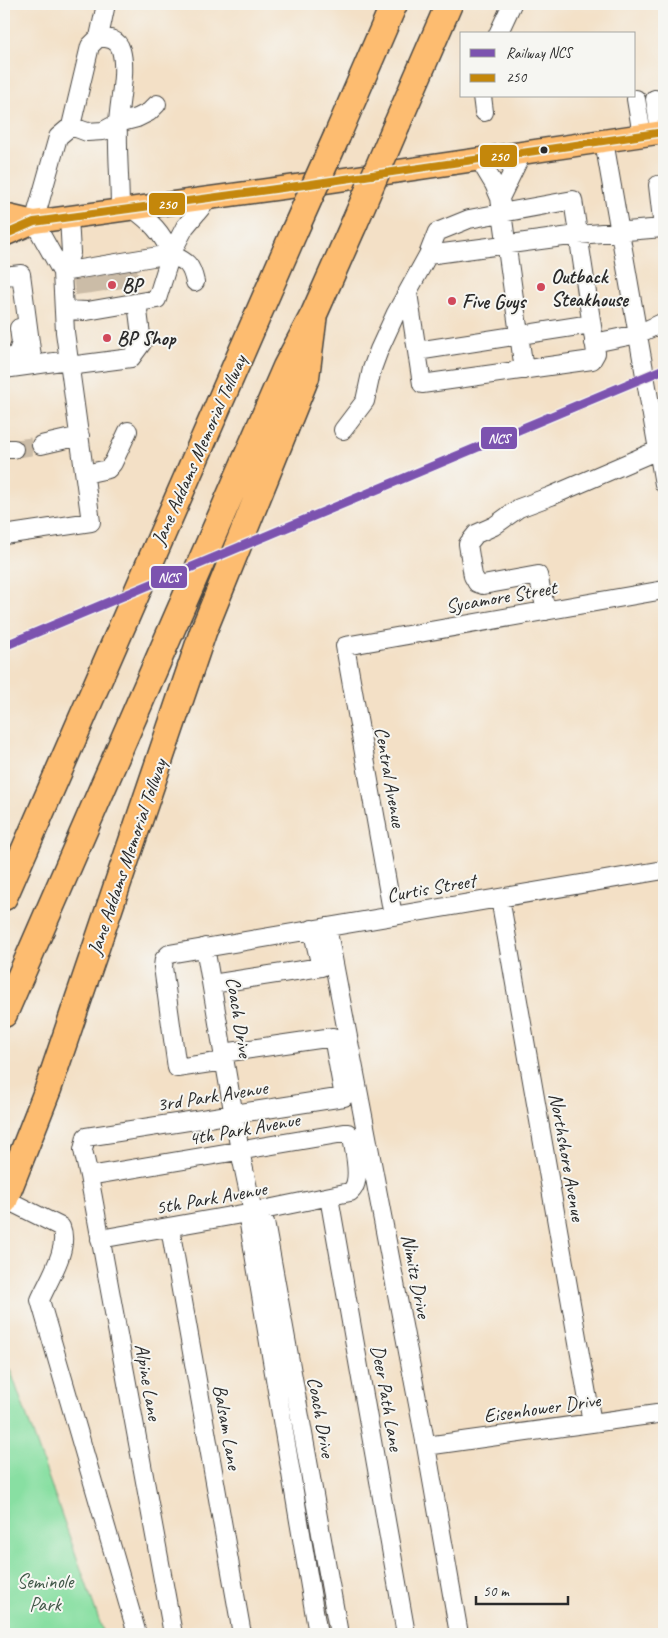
<svg xmlns="http://www.w3.org/2000/svg" width="668" height="1638" font-family="Caveat,sans-serif">
<style>
.green{fill:#88dfa2;stroke:#5a8566}
.lines{fill:none;stroke-linecap:round;stroke-linejoin:round}
.minor-tunnel{stroke:#cbbca7;stroke-width:18;stroke-dasharray:18 9;stroke-linecap:butt}
.minor-casing{stroke:#494642;stroke-width:20}
.major-casing{stroke:#494642;stroke-width:25}
.highway-casing{stroke:#494642;stroke-width:29}
.minor{stroke:#fff;stroke-width:18}
.major{stroke:#fdbc6f;stroke-width:22}
.highway{stroke:#fdbc6f;stroke-width:26}
.highway-bridge-casing{stroke:#494642;stroke-width:29;stroke-linecap:butt}
.highway-bridge{stroke:#fdbc6f;stroke-width:26}
.bus-1-casing{stroke:#f6f6f2;stroke-width:11}
.bus-1{stroke:#c4870b;stroke-width:8}
.rail-1-casing{stroke:#f6f6f2;stroke-width:12}
.rail-1{stroke:#7c53af;stroke-width:9}
.bus-dot{fill:#2b2b2b;stroke:#f6f6f2;stroke-width:2}
.poi-dot{fill:#d1495b;stroke:#f6f6f2;stroke-width:2}
.labels{text-anchor:middle;dominant-baseline:central;stroke-width:4;stroke-linejoin:round;paint-order:stroke}
.poi-label{font-size:20px;font-weight:bold;fill:#2b2b2b;stroke:#f6f6f2;text-anchor:start}
.street-label{font-size:20px;fill:#2b2b2b;stroke:#f6f6f2}
.park-label{font-size:20px;fill:#425849;stroke:#f6f6f2}
.line-badge{stroke:#f6f6f2;stroke-width:2}
.badge-label{font-size:14px;text-anchor:middle;font-weight:bold;fill:#fff}
</style>
<rect width="100%" height="100%" fill="#f6f6f2"/>
<filter id="ink" filterUnits="userSpaceOnUse"><feTurbulence type="fractalNoise" baseFrequency=".02" numOctaves="2"/><feDisplacementMap in="SourceGraphic" scale="10" xChannelSelector="R" yChannelSelector="G"/><feConvolveMatrix kernelMatrix="1 2 1 2 8 2 1 2 1" color-interpolation-filters="sRGB"/></filter>
<filter id="wash" filterUnits="userSpaceOnUse"><feTurbulence type="fractalNoise" baseFrequency=".0096" numOctaves="4" result="noise"/><feDisplacementMap in="SourceGraphic" scale="20" xChannelSelector="R" yChannelSelector="G"/><feGaussianBlur stdDeviation="1.12" result="paint"/><feColorMatrix in="noise" values="0 0 0 0 0 0 0 0 0 0 0 0 0 0 0 0 0 1.4 0 .05"/><feComposite in="paint" operator="in"/></filter>
<g filter="url(#wash)">
<rect width="100%" height="100%" fill="#f3e0c6"/>
<path class="green" d="M10 1369 104 1634H4V1370Z"/>
</g>
<g filter="url(#ink)">
<g class="lines">
<path class="minor-tunnel" d="M128 269 132 295
M110 272 115 297
M96 274 100 300
M82 276 85 302
M14 449 41 445"/>
<g class="minor-casing">
<path id="minor" d="M498 34 512 4
M99 37 106 4
M482 96 484 112
M636 99 642 135
M655 99 660 132
M71 126 87 132 103 131 118 123 137 118 149 112 157 104
M604 141 664 484
M479 159 494 184 500 198 524 370
M500 198 522 153
M132 208C151 222 162 232 171 254
M428 255 578 235 663 228 658 185 664 184
M62 272 171 254C187 262 191 264 195 282
M62 272 71 253 69 217
M4 276 21 274 33 365
M64 310 87 311 157 299 171 254 185 227 210 197
M594 343 638 334 664 322
M417 351 591 324
M4 358 8 359 17 354 21 343 19 328
M69 366 131 358 142 343 137 303
M4 369 69 360
M343 430 365 401 372 369 379 350 396 313 428 255 437 232 469 219 573 200 596 353 592 360 422 384 408 293
M41 445 80 436
M4 449H14
M85 474 108 469 113 463 128 431
M4 535 91 522 65 332 62 272 34 222 58 137 71 126 90 46 99 37C108 38 118 39 121 50 127 71 119 101 118 124 117 152 120 181 120 209
M546 611 538 575 483 585 477 583 473 576 468 544 476 534 494 526 519 508 551 496 658 450
M500 898 592 1423
M393 916 345 646 664 590
M327 927 426 1446 459 1634
M205 947 240 1151 253 1212 249 1224 318 1634
M212 984 321 967 312 929
M224 1061 177 1068 163 967 164 959 169 954 664 870
M89 1176 344 1133H348L352 1137C354 1152 363 1182 350 1192L253 1212 100 1239
M329 1197 406 1634
M5 1199 61 1227C70 1248 49 1279 40 1300L137 1634
M253 1212 265 1222 339 1634
M170 1228 242 1634
M426 1446 664 1413
M173 1634 89 1176 83 1150 86 1137 344 1097 333 1037 223 1053"/>
</g>
<g class="major-casing">
<path id="major" d="M4 215 34 222
M4 235 34 222 304 185 664 132"/>
</g>
<g class="highway-casing">
<path id="highway" d="M397 124 449 4
M337 136 394 4
M4 897 294 232
M4 1014 286 367 314 314 354 224
M4 1201 48 1089 203 632 306 377 314 314"/>
</g>
<use href="#minor" class="minor"/>
<use href="#major" class="major"/>
<use href="#highway" class="highway"/>
<g class="highway-bridge-casing">
<path id="highway-bridge" d="M354 224 397 124
M294 232 337 136"/>
</g>
<use href="#highway-bridge" class="highway-bridge"/>
<g class="bus-1-casing">
<path id="bus-1" d="M4 235 34 222 304 185 664 132"/>
</g>
<use href="#bus-1" class="bus-1"/>
<g class="rail-1-casing">
<path id="rail-1" d="M4 646 664 369"/>
</g>
<use href="#rail-1" class="rail-1"/>
</g>
</g>
<circle class="bus-dot" cx="544" cy="150" r="4.5"/>
<g class="poi-dot">
<circle cx="112" cy="285" r="5"/>
<circle cx="541" cy="287" r="5"/>
<circle cx="452" cy="301" r="5"/>
<circle cx="107" cy="338" r="5"/>
</g>
<g class="labels">
<g class="poi-label">
<text x="551" y="276">Outback<tspan x="551" dy="23">Steakhouse</tspan></text>
<text x="122" y="285">BP</text>
<text x="462" y="301">Five Guys</text>
<text x="117" y="338">BP Shop</text>
</g>
<g class="street-label">
<text transform="translate(199 450) rotate(-66)">Jane Addams Memorial Tollway</text>
<text transform="translate(501 597) rotate(-10)">Sycamore Street</text>
<text transform="translate(390 777) rotate(80)">Central Avenue</text>
<text transform="translate(127 857) rotate(-71)">Jane Addams Memorial Tollway</text>
<text transform="translate(431 888) rotate(-10)">Curtis Street</text>
<text transform="translate(239 1017) rotate(81)">Coach Drive</text>
<text transform="translate(212 1096) rotate(-9)">3rd Park Avenue</text>
<text transform="translate(244 1129) rotate(-10)">4th Park Avenue</text>
<text transform="translate(567 1157) rotate(80)">Northshore Avenue</text>
<text transform="translate(211 1198) rotate(-10)">5th Park Avenue</text>
<text transform="translate(416 1276) rotate(79)">Nimitz Drive</text>
<text transform="translate(148 1382) rotate(80)">Alpine Lane</text>
<text transform="translate(387 1398) rotate(80)">Deer Path Lane</text>
<text transform="translate(542 1408) rotate(-8)">Eisenhower Drive</text>
<text transform="translate(321 1417) rotate(80)">Coach Drive</text>
<text transform="translate(227 1427) rotate(80)">Balsam Lane</text>
</g>
<g class="park-label">
<text x="45" y="1581">Seminole<tspan x="45" dy="23">Park</tspan></text>
</g>
</g>
<g class="line-badge">
<rect x="479" y="144" width="39" height="24" rx="5" fill="#c4870b"/>
<rect x="148" y="192" width="38" height="24" rx="5" fill="#c4870b"/>
<rect x="480" y="426" width="38" height="24" rx="5" fill="#7c53af"/>
<rect x="150" y="565" width="38" height="24" rx="5" fill="#7c53af"/>
</g>
<g class="badge-label">
<text x="499" y="161">250</text>
<text x="167" y="209">250</text>
<text x="499" y="443">NCS</text>
<text x="169" y="582">NCS</text>
</g>
<rect width="668" height="1638" fill="none" stroke="#f6f6f2" stroke-width="20"/>
<rect x="460" y="32" width="175" height="65" fill="#f6f6f2" stroke="#a5a5a2"/>
<rect x="470" y="49" width="25" height="8" fill="#7c53af" stroke="#a5a5a2"/>
<text x="506" y="58" font-size="15" fill="#2b2b2b">Railway NCS</text>
<rect x="470" y="74" width="25" height="8" fill="#c4870b" stroke="#a5a5a2"/>
<text x="506" y="82" font-size="15" fill="#2b2b2b">250</text>
<path d="M476 1596v8h92v-8" fill="none" stroke="#2b2b2b" stroke-width="2.5"/>
<text x="483" y="1596" font-size="15" fill="#2b2b2b" stroke="#f6f6f2" stroke-width="4" paint-order="stroke">50 m</text>
</svg>
